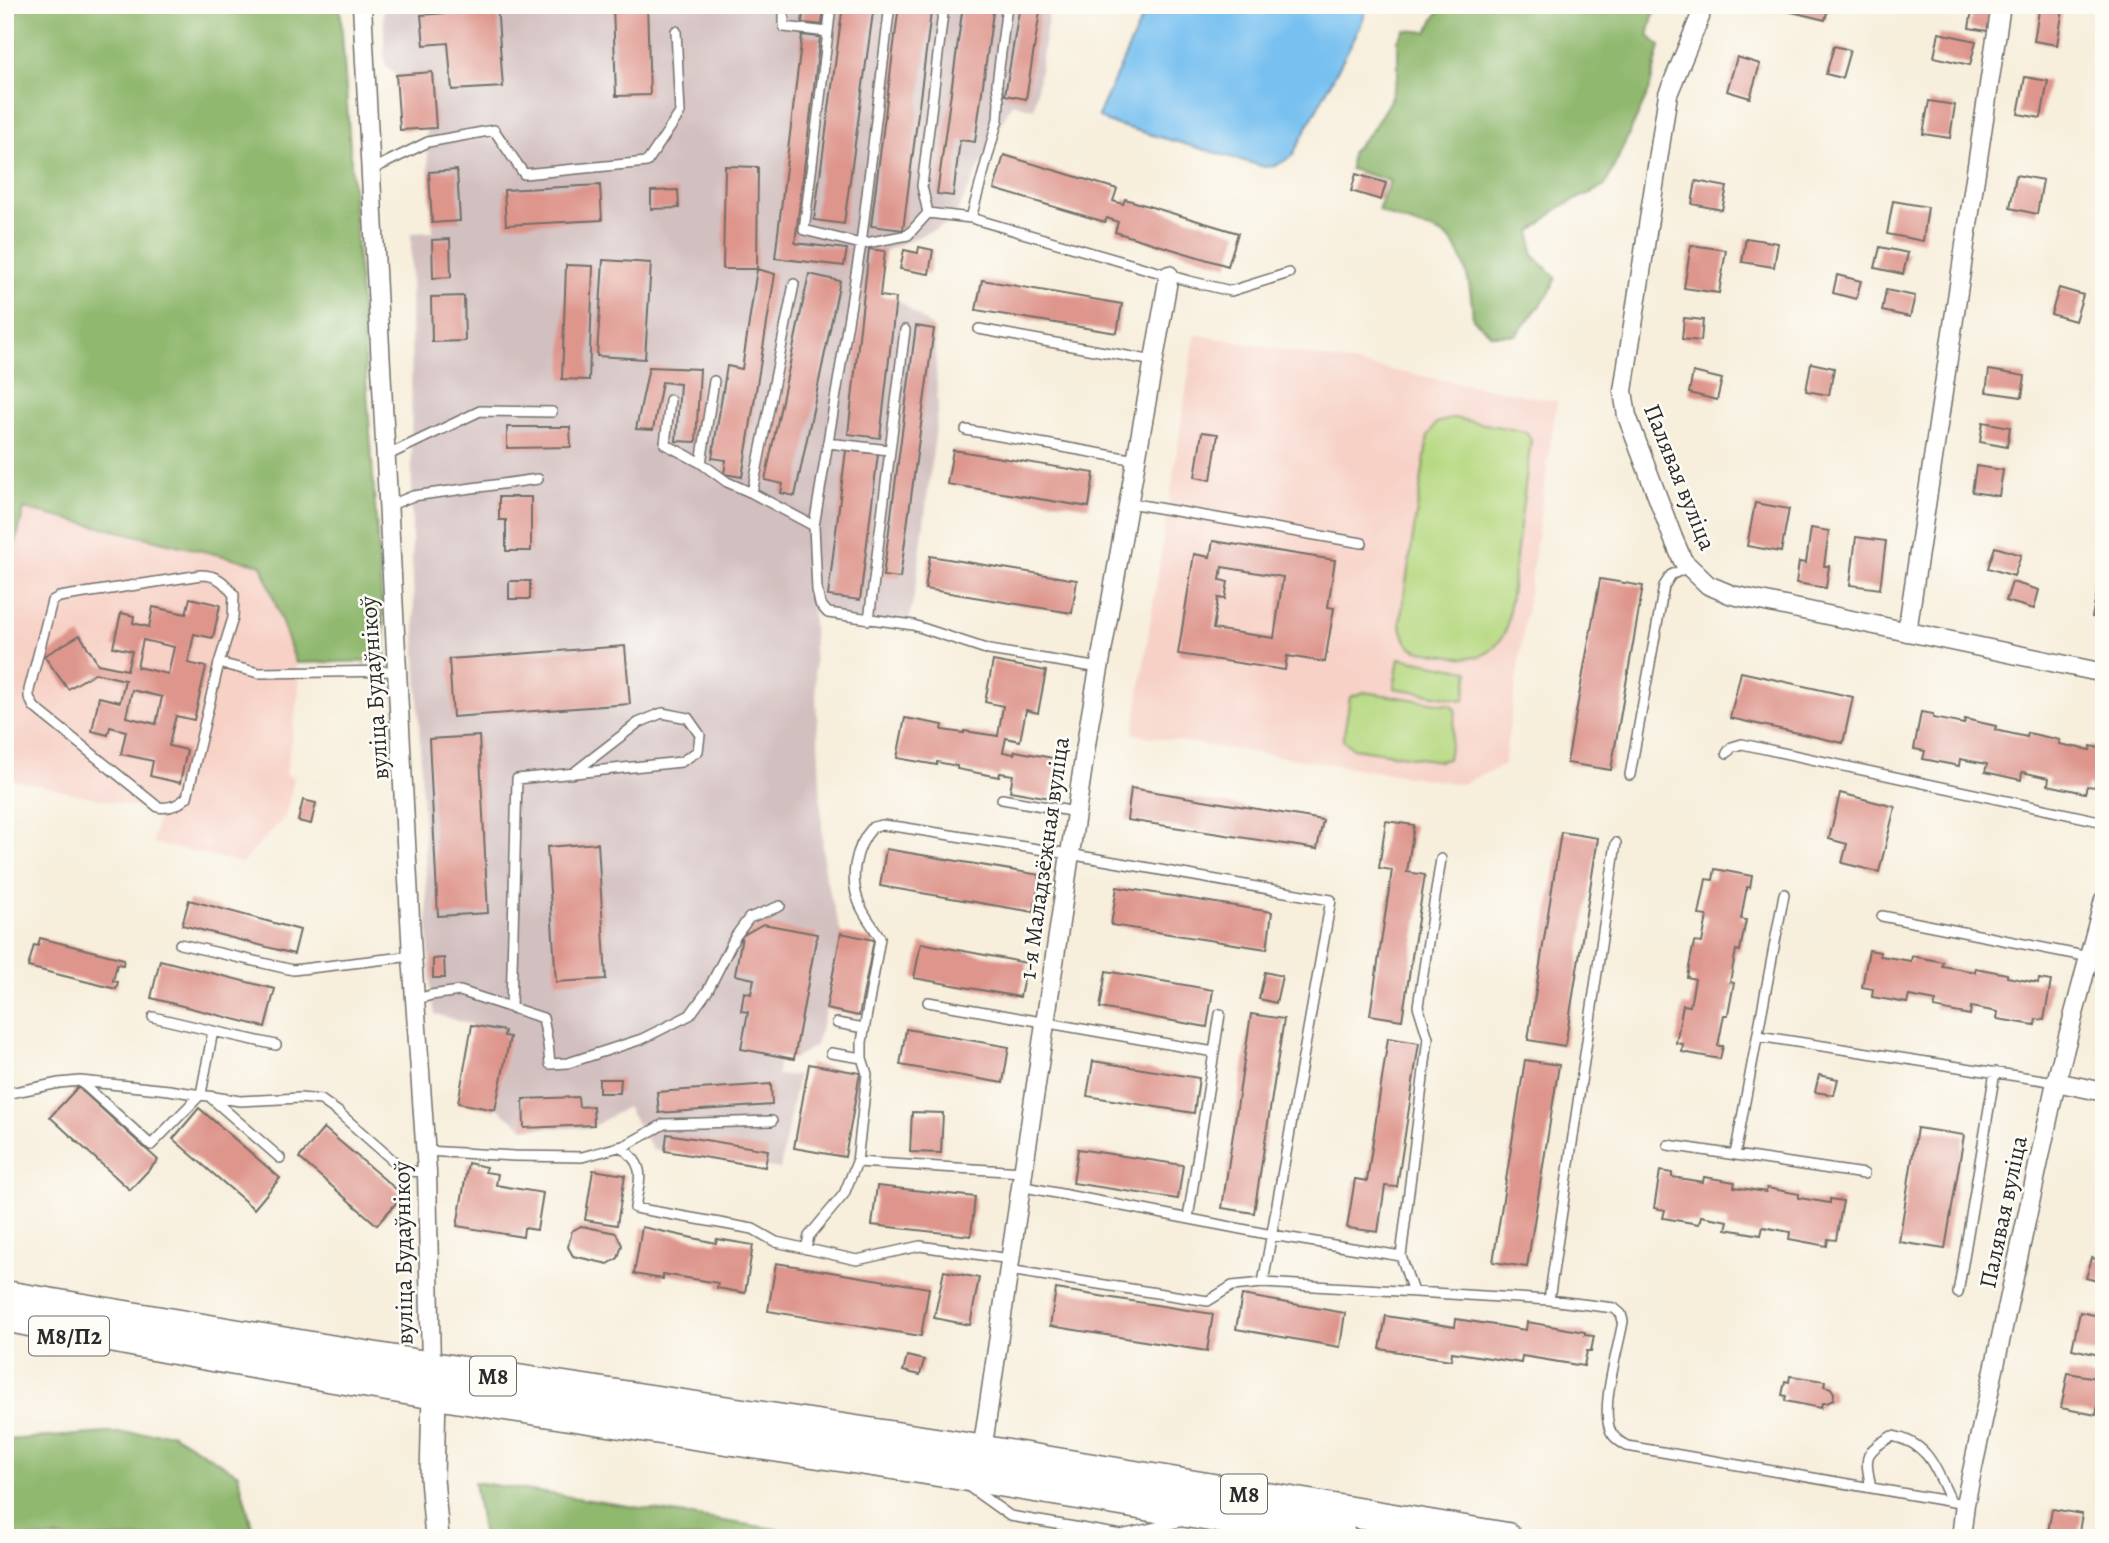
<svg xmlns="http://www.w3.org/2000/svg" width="2109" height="1543" font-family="Alegreya,serif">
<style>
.built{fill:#f7d1c6}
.industrial{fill:#d2bfbf}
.green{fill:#b6d880;stroke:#708256;stroke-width:2}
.forest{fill:#90b86e;stroke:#5e724c;stroke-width:2}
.water{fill:#77c0f0;stroke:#51768e;stroke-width:2}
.building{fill:#de958c;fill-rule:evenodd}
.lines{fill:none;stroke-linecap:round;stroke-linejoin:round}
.service-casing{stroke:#726f69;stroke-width:12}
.minor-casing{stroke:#726f69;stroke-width:21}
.tertiary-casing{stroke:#726f69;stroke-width:26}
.trunk-casing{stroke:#726f69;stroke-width:33}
.service{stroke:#fff;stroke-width:9}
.minor{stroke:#fff;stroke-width:18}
.tertiary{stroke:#fff;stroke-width:23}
.trunk{stroke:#fff;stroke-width:30}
.labels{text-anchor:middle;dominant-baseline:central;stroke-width:5;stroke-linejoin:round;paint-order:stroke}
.shield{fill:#fdfcf7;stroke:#6a6a68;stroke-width:2}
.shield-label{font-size:23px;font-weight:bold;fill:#2b2b2b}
.street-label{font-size:24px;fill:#2b2b2b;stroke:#fdfcf7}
</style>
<rect width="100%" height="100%" fill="#fdfcf7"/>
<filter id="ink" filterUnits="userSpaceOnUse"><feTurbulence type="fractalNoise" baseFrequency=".0143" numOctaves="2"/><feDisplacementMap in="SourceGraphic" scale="14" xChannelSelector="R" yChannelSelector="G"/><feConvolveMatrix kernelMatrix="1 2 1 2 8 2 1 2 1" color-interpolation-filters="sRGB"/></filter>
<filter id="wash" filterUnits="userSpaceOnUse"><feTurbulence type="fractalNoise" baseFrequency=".00686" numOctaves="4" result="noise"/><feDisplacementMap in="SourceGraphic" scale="28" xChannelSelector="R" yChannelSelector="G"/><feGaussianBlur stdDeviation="1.57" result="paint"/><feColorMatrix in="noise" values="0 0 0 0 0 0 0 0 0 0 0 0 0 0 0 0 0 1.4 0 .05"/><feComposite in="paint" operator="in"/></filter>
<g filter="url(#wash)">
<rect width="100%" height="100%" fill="#f7eedb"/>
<path class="built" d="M1195 334 1557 401 1504 765 1461 784 1133 734Z
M24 509 262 565 296 663 299 690 286 774 294 779 286 816 242 863 153 843 158 812 5 778V585Z"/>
<path class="industrial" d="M383 5H1050L1034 109 1012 103 952 222 885 251 880 296 896 298 934 329 938 410 917 579 908 626 815 615 812 604 824 872 841 933 826 1009 816 1045 794 1059 779 1057 777 1075H798L780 1169 652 1149 627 1107 590 1128H524L496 1107 510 1038 504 1036 505 1031 472 1025 435 1014 431 995 412 560 411 233 433 232 426 129 400 130 396 75 385 66Z"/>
<path class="green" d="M1454 418 1526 432 1531 440 1507 627C1493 662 1472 660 1439 654 1428 652 1416 652 1408 644 1404 639 1402 629 1400 623L1428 436 1436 423Z
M1399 658 1469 671 1464 700 1394 688Z
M1364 692 1451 705 1456 711 1448 759 1439 761 1353 748 1343 740 1350 697Z"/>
<path class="forest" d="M5 5H340L386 661 296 663 262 565 24 509 5 585Z
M1442 5H1706L1683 13 1654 11 1648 36 1660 46 1649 91 1605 186 1560 207 1531 232 1533 255 1556 278 1549 294 1516 335H1492L1473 319C1472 295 1466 245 1441 234 1420 224 1398 222 1378 210L1390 181 1350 169 1351 153 1372 130 1389 102 1398 75V40L1405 30 1427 32Z
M106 1433H171L238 1474 255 1538H5L6 1440Z
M474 1482 832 1538H483Z"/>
<path class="water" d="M1148 5H1368L1360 27 1292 156 1279 164 1265 167 1107 122 1098 116Z"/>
<g id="blocks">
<path class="building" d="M445 5H497L503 87 452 90 448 43 424 45 421 15 445 13Z
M613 5H647L650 95 616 96Z
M804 5H824L822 25 802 23Z
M843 5H874L844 224 814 220Z
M899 5H932L903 230 871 226Z
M963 5H994L975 142 960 140 953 196 937 194Z
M1020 5H1041L1026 99 1005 95Z
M1789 5H1829L1825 20 1788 11Z
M1973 5H1992L1988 31 1969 28Z
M2040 5 2063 9 2057 45 2034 41Z
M1939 33 1976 41 1970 65 1934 57Z
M802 35 820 37 795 243 847 249 844 266 775 258Z
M1834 46 1850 50 1842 78 1826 74Z
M1737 57 1760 64 1750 98 1727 91Z
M432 72 436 128 400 130 396 75Z
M2025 77 2048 81 2041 118 2018 114Z
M1929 101 1955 105 1950 138 1923 134Z
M1004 155 1117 189 1113 201 1123 204 1125 199 1238 233 1228 266 1115 232 1118 222 1107 218 1105 222 994 189Z
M725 166 758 167 757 269 775 274 742 477 724 474 726 460 712 458 727 366 742 369 757 269H723Z
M457 170 460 221 432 223 429 172Z
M1356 174 1386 183 1381 200 1351 191Z
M2016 175 2043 180 2037 214 2010 208Z
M1696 181 1727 187 1722 210 1692 204Z
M600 185 602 220 506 225 504 190Z
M678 190 679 208 651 209V191Z
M1893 201 1928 207 1923 241 1887 234Z
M1746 238 1778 243 1774 267 1742 262Z
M450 239 451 277 433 278 432 240Z
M1691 245 1726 250 1719 293 1684 288Z
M919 247 933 250 929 274 900 269 904 250 918 253Z
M1880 247 1908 253 1903 274 1875 268Z
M869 249 885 251 880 296 896 298 880 438 848 434Z
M603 260 651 263 645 359 597 356Z
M566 265 593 266 589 380 562 379Z
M809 274 840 281 795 496 781 493 783 484 765 480Z
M1837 275 1861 281 1856 299 1833 293Z
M982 280 1122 304 1117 333 976 310Z
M2059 288 2083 295 2075 321 2051 314Z
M1886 290 1915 296 1910 317 1882 311Z
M464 296 465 341 432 342 431 297Z
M1684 318 1703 320 1701 341 1682 339Z
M916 326 934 329 900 578 883 576Z
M1811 363 1834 368 1829 395 1806 391Z
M649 367 700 369 696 442 676 441 680 384 662 382 653 430 636 429Z
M1989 370 2025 376 2022 397 1986 392Z
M1693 372 1722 379 1717 400 1689 393Z
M1983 422 2010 427 2007 447 1980 442Z
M507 427H570L571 447 507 448Z
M1202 432 1218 434 1211 480 1195 477Z
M846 450 878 454 860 600 828 596Z
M953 450 1094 473 1089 507 947 484Z
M1976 466 2003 470 1999 496 1972 492Z
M499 497H531V551H506V520H499Z
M1755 503 1789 509 1781 552 1747 546Z
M1811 528 1829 531 1824 566H1829L1826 588 1796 583 1799 562 1806 563Z
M1856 537 1886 541 1880 589 1850 585Z
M1213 541 1335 560 1328 607 1334 608 1325 662 1287 656 1285 670 1178 654 1194 554 1210 557ZM1222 567 1283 577 1274 638 1213 629 1218 598 1225 599 1228 582 1220 580Z
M1995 547 2021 555 2014 576 1988 568Z
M930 556 1077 580 1072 613 925 589Z
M2100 578 2104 579V619L2092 617Z
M1600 579 1643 586 1611 770 1567 763Z
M509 581H530V599H509Z
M2012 582 2039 590 2034 609 2006 601Z
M190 598 220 605 213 638 194 634 188 663 206 667 194 720 176 716 172 731 169 746 187 750 180 783 150 776 153 761 121 754 126 731 110 727 108 735 92 731 99 697 120 702 125 680 95 673 68 689 44 656 80 635 98 664 127 670 132 651 113 647 121 613 134 616 133 623 149 627 153 607 186 614ZM143 640 174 647 168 674 137 667ZM132 690 162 697 156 724 126 717Z
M625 646 630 704 453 717 449 659Z
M993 661 1046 671 1038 713 1026 710 1020 741 1006 738 1003 752 1014 754 1015 751 1058 759 1050 798 1010 791 1013 775 1000 773 999 777 957 769V766L937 762V765L897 758 905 718 943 725 942 730 964 733V731L998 736 1003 706 985 702Z
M1741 672 1853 697 1843 743 1730 718Z
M1921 712 1933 714V718L1964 724 1965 719 1996 726 1995 730 2027 737 2028 733 2060 740 2059 744 2090 750 2091 746 2103 749 2095 787 2087 786 2085 793 2048 785 2049 778 2022 772 2021 780 1985 772 1987 764 1960 759 1959 766 1923 759 1925 751 1914 749Z
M479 736 488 913 438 916 429 739Z
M1131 788 1323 820 1317 849 1127 820Z
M1840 793 1895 807 1879 872 1842 863 1847 844 1829 839Z
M303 800 316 803 311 824 298 821Z
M1386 821 1414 825 1407 872 1425 875 1402 1020 1370 1015 1392 870 1379 868Z
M1561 832 1598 838 1565 1046 1528 1040Z
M598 843 606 979 556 982 547 847Z
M886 849 1040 875 1034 912 880 886Z
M1715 869 1752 876 1750 888 1747 887 1744 902 1741 919 1746 920 1740 951 1736 950 1730 982 1734 983 1728 1015H1724L1718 1046H1723L1720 1059 1682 1052 1683 1044 1676 1043 1683 1005 1690 1006 1695 979 1687 977 1694 942 1702 943 1707 916 1699 915 1706 879 1713 880Z
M1117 887 1272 912 1267 949 1111 925Z
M189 900 300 930 294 954 182 925Z
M763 924 817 934 794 1059 741 1049 748 1012 741 1011 744 992 751 994 754 979 735 975 742 936Z
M841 933 874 940 859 1016 826 1009Z
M40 938 124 959 123 965 117 964 113 981 118 982 116 989 28 967 34 945 38 946Z
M921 943 1027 963 1020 997 914 978Z
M1869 950 1880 952V956L1911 961 1912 956 1943 962 1942 966 1975 972V968L2007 974V977L2038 983 2039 979 2051 981 2044 1020 2036 1019 2035 1025 1997 1019 1998 1012 1971 1007 1970 1015 1934 1008 1936 1001 1909 996 1907 1003 1872 997 1873 989 1862 987Z
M444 958 445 978H433V959Z
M160 960 275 989 265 1027 151 998Z
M1106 971 1213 990 1207 1027 1100 1008Z
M1265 972 1282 976 1276 1003 1259 999Z
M1251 1014 1284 1019 1254 1213 1222 1208Z
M472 1025 505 1031 504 1036 510 1037 495 1110 458 1103Z
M906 1029 1009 1047 1003 1083 900 1065Z
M1388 1038 1419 1043 1397 1187 1385 1186 1378 1232 1347 1228 1355 1179 1367 1181Z
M1525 1060 1559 1065 1527 1267 1493 1262Z
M1093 1061 1199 1078 1194 1113 1087 1096Z
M809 1064 860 1073 845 1157 794 1148Z
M1819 1075 1838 1079 1834 1095 1815 1092Z
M599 1079H621L620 1093H599Z
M771 1084 772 1105 659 1113 657 1092Z
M78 1087 158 1160 130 1190 50 1117Z
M578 1097 579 1107 593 1106 594 1125 524 1128 523 1099Z
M199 1108 280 1178 254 1209 173 1139Z
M912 1112 943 1113 941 1153 910 1152Z
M324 1128 403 1195 377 1225 299 1158Z
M1917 1128 1964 1135 1945 1249 1899 1242Z
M667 1134 768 1150 765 1167 665 1151Z
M1078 1149 1183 1165 1178 1199 1073 1183Z
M468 1163 486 1167 485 1172 498 1174 496 1185 543 1193 537 1230 524 1228 523 1237 457 1226Z
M593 1170 625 1175 617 1225 585 1220Z
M1660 1171 1672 1173V1177L1703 1182 1704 1177 1735 1182 1734 1187 1766 1192 1767 1188 1799 1194V1198L1830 1203V1199L1843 1201 1836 1240 1828 1239 1827 1246 1789 1239 1790 1232 1763 1227 1761 1235 1726 1229 1728 1221 1701 1216 1699 1224 1663 1218 1665 1210 1654 1208Z
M877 1186 975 1197 971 1236 872 1225Z
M581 1226 616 1233 622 1245 618 1258 608 1264 573 1256 568 1247 572 1231Z
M642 1227 716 1243 717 1239 753 1245 745 1293 717 1288 718 1283 663 1274V1279L634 1274Z
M2092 1258 2104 1261V1283L2086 1278Z
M776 1263 929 1288 921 1336 768 1311Z
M944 1271 979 1278 970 1325 934 1318Z
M1056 1289 1213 1314 1207 1351 1050 1326Z
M1242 1295 1345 1313 1340 1347 1236 1329Z
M2080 1312 2104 1317V1356L2072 1349Z
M1386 1316 1455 1327 1456 1319 1526 1330 1527 1322 1585 1332V1335L1594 1336 1591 1351H1587L1584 1366 1522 1356 1521 1363 1452 1352 1451 1360 1380 1349Z
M907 1356 924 1360 920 1375 903 1371Z
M2068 1373 2103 1379 2096 1415 2061 1408Z
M1790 1376 1825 1381 1824 1386 1831 1388 1834 1393 1833 1400 1827 1403H1822L1821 1408 1785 1401 1786 1396 1782 1395 1785 1381 1789 1382Z
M2052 1509 2082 1514 2078 1538H2047Z"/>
</g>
</g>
<g filter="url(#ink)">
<use href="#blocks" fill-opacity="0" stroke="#726f69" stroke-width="2"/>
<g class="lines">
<g class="service-casing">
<path id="service" d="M784 5V27L828 32 804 230 861 244 908 235 928 213 971 218 1189 281 1231 291 1289 273
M890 5 861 244 814 526 817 590 820 604 828 613 913 625 989 650 1100 668
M828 32 831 5
M371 170 428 142 494 130 524 174 647 162 680 113 676 31
M928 213 922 186 944 5
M971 218 998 119 999 102 997 84 1007 5
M794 284 752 493 814 526
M979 329 1154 361
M714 381 701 463 727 482 752 493
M670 400 665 444 701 463
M966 430 1136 460
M828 443 889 450
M386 456 480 411 552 412
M1129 503 1362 543
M388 506 413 496 538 479
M201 575C218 575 225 583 234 595L233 618 219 663 187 797C179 805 170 809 158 807L34 707 29 697V690L52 601 59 597Z
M869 620 905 330
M219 663 259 673 397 671
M1727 753 1732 747 1742 744 2104 822
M1630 775 1664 586 1671 575 1688 567
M1002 799 1076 812
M1882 916 2089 957
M180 944 293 970 412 956
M415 1000 431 995 460 991 543 1018 548 1044 550 1064 568 1063 642 1039 690 1015 708 990 735 937 749 918 780 906
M928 1002 1214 1052
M511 1008 517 779 681 762 698 751 700 735 688 718 662 713 638 723 572 774
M153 1017 213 1031
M837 1023 864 1028
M1758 1036 2056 1082
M831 1053 862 1058
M80 1081 151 1145 201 1094 213 1031 276 1045
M5 1094 59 1083 80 1081 169 1090 240 1101 300 1098 321 1100 338 1112 405 1171 427 1172
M210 1097 280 1158
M1668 1145 1864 1174
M621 1147C648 1167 639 1179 635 1208L753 1229 776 1242 857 1260 920 1246 1010 1259
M425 1151 515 1156 582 1157 626 1145 664 1124 772 1121
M1735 1155 1784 894
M1023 1172 857 1162 867 1074 862 1058V1042L880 938C874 927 865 917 860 905 849 880 854 848 873 827L882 825 900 827 1069 854 1331 900 1263 1283
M1020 1186 1272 1235 1401 1256
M1188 1218 1220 1014
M806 1249 809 1236 844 1194 857 1162
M1008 1270 1208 1301 1232 1286 1263 1283 1549 1300 1614 1308 1621 1314 1623 1321C1619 1347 1599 1409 1611 1432 1615 1439 1620 1442 1627 1446L1965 1504
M1413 1292 1401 1256 1428 1038 1418 1006 1441 859
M1958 1293 1995 1072
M1549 1300 1616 843
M968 1486 1010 1516 1092 1530 1121 1535 1179 1522
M1871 1488C1865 1456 1863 1453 1892 1436 1930 1443 1936 1470 1951 1501"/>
</g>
<g class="minor-casing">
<path id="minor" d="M362 5 412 956 427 1172 431 1367
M1700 17 1668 94 1623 391 1627 416 1673 538 1683 561 1708 585 1732 595 2104 673
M1907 632 2001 5
M2056 1082 2104 1092
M981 1458 1089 725 1169 275
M1961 1538 1965 1504 2056 1082 2104 900"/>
</g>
<g class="tertiary-casing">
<path id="tertiary" d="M432 1377 434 1395 432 1478 437 1538"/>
</g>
<g class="trunk-casing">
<path id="trunk" d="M5 1296 431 1367 942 1444 1507 1538
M5 1316C312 1379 622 1423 932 1470 1069 1492 1205 1515 1342 1538"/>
</g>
<use href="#service" class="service"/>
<use href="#minor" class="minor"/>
<use href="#tertiary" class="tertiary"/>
<use href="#trunk" class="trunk"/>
</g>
</g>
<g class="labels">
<g class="shield">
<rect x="29" y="1316.5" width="80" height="39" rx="5"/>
<rect x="470" y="1356.5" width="46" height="39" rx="5"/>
<rect x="1221" y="1474.5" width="46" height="39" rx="5"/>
</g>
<g class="shield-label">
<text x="69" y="1336">М8/П2</text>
<text x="493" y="1376">М8</text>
<text x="1244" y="1494">М8</text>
</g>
<g class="street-label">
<text transform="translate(1680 477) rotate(68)">Палявая вуліца</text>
<text transform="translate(374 688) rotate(-94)">вуліца Будаўнікоў</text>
<text transform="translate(1044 858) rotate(-82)">1-я Маладзёжная вуліца</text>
<text transform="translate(2003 1212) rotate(-78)">Палявая вуліца</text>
<text transform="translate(403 1253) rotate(-91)">вуліца Будаўнікоў</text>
</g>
</g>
<rect width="2109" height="1543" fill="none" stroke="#fdfcf7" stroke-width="28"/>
</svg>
